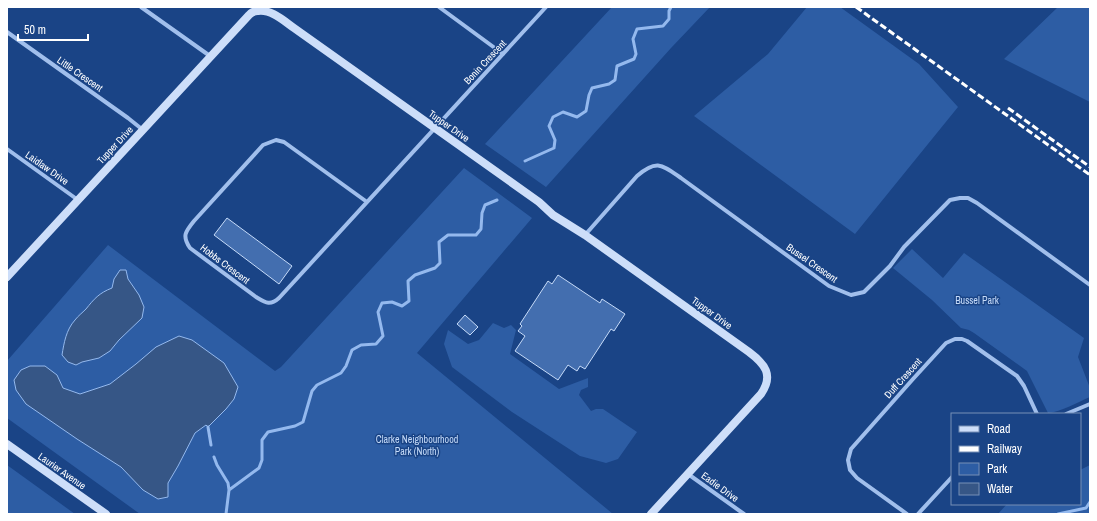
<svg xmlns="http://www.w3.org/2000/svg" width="1097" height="521" font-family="'Archivo Narrow',sans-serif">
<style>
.green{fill:#2d5da4}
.water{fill:#365686;stroke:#94b9ee}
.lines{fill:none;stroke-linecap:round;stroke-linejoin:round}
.stream{stroke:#94b9ee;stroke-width:3}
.building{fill:#436eaf;stroke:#c6dbf9}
.street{stroke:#a1bfec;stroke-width:4}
.secondary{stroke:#cddef9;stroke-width:8}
.rail{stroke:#fff;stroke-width:3;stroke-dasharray:7 3;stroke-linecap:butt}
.labels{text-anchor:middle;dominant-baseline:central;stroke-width:3;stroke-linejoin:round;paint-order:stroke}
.street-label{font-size:10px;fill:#fff;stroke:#1a4486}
.park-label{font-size:10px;fill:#c6dbf9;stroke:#1a4486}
</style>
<rect width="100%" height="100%" fill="#1a4486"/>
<path class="green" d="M612 7H710L671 48 546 187 485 144Z
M807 7H840L919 64 958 107 855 234 694 116 768 54Z
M1058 7H1090V102L1004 59Z
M464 168 532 218 417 353 613 514H140L7 418V361L108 245 275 371 281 367Z
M912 249 943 278 964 253 1084 338 1078 357 1090 388V397C1078 402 1061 412 1048 413L1027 371 974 333 969 330 961 328 932 300 893 268Z
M493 323 504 328 511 325 516 330 510 354 559 389 588 378V387L581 390 579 395 591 411 596 409H603L637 432 618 459 606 463 580 456 512 412 452 367 444 344 448 330 468 344 479 340Z
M7 465 75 514H7Z
M1090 465V514H998L1007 504H1080V470Z"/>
<path class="water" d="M120 270H126L128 279 139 295 144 307 142 318 119 340 110 351 99 358 82 362 76 365 68 362 62 355C64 343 66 330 75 320 78 316 82 313 86 309 94 299 99 293 112 288L114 279Z
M179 336 192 340 224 363 238 387 234 399 226 409 208 427 206 425 195 433 178 466 168 483V497L158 499 143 490 121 467 77 439 26 404 16 390 14 380 21 370 30 366H45L57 375 63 388 80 394 110 384 136 364 156 347Z"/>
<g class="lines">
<path class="stream" d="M525 161 554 148 555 140 549 126 553 117 563 112 577 117 586 111 589 95 592 88 609 84 615 80 617 66 634 59 636 54 633 39 637 29 663 26 669 19V11L671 7
M208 427 211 445
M214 457 217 465 228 483 229 490 226 514
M229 490 259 468 262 460V440L268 432 295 426 303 422 312 391 317 385 341 373 346 366 352 350 361 345 376 344 383 336 378 312 382 303 392 302 402 306 409 301 408 281 415 275 435 268 440 263 439 242 448 235H476L481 229 482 213 485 205 497 200
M1058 514 1086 508 1090 502"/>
</g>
<path class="building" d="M227 218 292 266 279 284 214 235Z
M558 275 600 303 602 299 625 314 614 331 611 329 585 369 580 366 577 371 568 365 558 380 515 351 525 336 518 331 522 326 520 324 548 281 552 284Z
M465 315 478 327 470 335 457 324Z"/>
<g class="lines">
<path class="street" d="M141 7 210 56
M439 7 503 54
M7 32 128 118 143 130
M7 149 78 200
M367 202 284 142 276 140 263 145 194 221C185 232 182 236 190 248L256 297C266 303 270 306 279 298L546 7
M585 235 637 176C657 159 662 165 681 178L829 286 851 295 864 292 890 266 904 247 950 200 960 198H968L977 203 1090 285
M1066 414 1090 404
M688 474 744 514
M907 514 857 478 850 470 848 460 851 449 913 379 946 343 955 339H962L967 341 1017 376 1024 386 1037 414
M918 514 952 477"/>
<path class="secondary" d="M7 277 249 15C251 13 255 11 258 11 271 9 284 21 294 28L539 202 553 215 585 235 749 352C765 364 774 375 761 394L651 514
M7 444 106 514"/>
<path class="rail" d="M856 7 1090 175
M1008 108 1090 167"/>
</g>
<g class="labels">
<g class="street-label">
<text transform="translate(485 62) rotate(-47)">Bonin Crescent</text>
<text transform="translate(80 74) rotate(35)">Little Crescent</text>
<text transform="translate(449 126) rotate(35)">Tupper Drive</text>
<text transform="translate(115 145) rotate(-47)">Tupper Drive</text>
<text transform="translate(47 168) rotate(35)">Laidlaw Drive</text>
<text transform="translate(812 263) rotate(35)">Bussel Crescent</text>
<text transform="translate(225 264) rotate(37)">Hobbs Crescent</text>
<text transform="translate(712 313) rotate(36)">Tupper Drive</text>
<text transform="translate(903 378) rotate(-48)">Duff Crescent</text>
<text transform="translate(62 471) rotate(35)">Laurier Avenue</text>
<text transform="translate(720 487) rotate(36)">Eadie Drive</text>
</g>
<g class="park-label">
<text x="977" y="300">Bussel Park</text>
<text x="417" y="439">Clarke Neighbourhood<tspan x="417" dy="12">Park (North)</tspan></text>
</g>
</g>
<rect width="1097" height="521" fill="none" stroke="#ffffff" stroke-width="16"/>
<rect x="951" y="413" width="130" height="92" fill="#1a4486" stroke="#768fb6"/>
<rect x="959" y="426" width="20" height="6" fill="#cddef9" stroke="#768fb6"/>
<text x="987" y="433" font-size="12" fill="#ffffff">Road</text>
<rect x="959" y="446" width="20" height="6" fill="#ffffff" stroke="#768fb6"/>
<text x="987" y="453" font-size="12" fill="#ffffff">Railway</text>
<rect x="959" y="463" width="20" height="12" fill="#2d5da4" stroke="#768fb6"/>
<text x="987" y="473" font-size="12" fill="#ffffff">Park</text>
<rect x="959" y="483" width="20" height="12" fill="#365686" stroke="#768fb6"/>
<text x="987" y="493" font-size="12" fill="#ffffff">Water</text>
<path d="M18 34v6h70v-6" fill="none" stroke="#ffffff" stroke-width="2"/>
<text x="24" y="34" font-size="12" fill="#ffffff" stroke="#1a4486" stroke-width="3" paint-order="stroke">50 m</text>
</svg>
